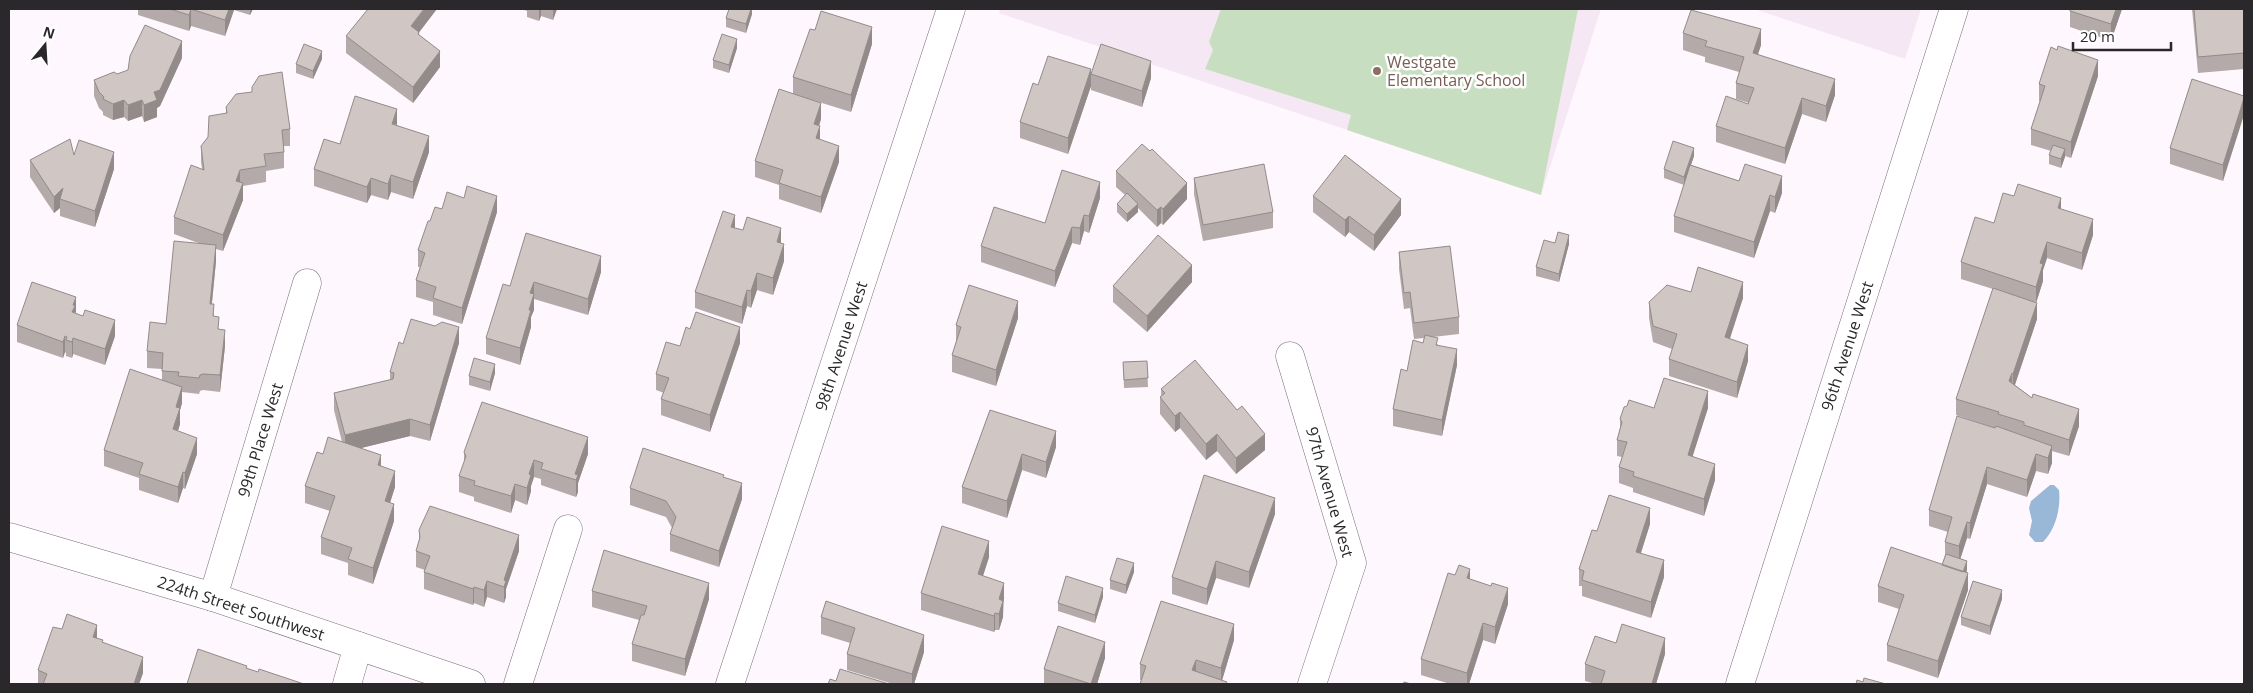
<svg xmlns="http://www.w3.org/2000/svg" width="2253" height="693" font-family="'Open Sans',sans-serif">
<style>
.built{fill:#f5e8f4}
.green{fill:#c8dec1}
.water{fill:#99b7d7}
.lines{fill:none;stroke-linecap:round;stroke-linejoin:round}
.street-casing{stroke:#777076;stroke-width:29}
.secondary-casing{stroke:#777076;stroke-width:29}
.street{stroke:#fff;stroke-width:28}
.secondary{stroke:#fff;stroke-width:28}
.wall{fill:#b3aaa9}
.shaded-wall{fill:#928b89}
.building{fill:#d0c6c4;stroke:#928b89}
.education-dot{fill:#8d6e63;stroke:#fff;stroke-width:2}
.labels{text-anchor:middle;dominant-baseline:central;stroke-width:5;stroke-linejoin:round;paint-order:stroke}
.education-label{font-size:16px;fill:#785e54;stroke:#fff;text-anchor:start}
.street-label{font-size:16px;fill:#2b282b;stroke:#fff}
</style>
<rect width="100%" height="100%" fill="#fff7fe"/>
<path class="built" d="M1000 9H1601L1541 195 999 13Z
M1754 9H1921L1905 59Z"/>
<path class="green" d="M1221 9H1578L1541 195 1347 130 1351 115 1205 69 1213 50 1209 42Z"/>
<path class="water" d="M2050 485H2054L2059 490C2061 507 2056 529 2043 542H2035L2029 535 2032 521 2029 508 2031 501Z"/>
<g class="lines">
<g class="street-casing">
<path id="street" d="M1290 356 1352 563 1312 684
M213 597 307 283
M347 684 358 646
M518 684 568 529
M730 684 951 9
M1740 684 1954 9"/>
</g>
<g class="secondary-casing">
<path id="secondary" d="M9 537 213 597 471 684"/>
</g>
<use href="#street" class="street"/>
<use href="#secondary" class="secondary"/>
</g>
<path class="wall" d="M138 9H253L250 15 234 10 225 36 191 26 189 31 138 15Z
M521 9H557L553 20 541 16 539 21 527 17V11Z
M752 9V14L746 33 726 27V18Z
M2070 9H2122L2111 41 2070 27Z
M2192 9H2244V69L2198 73Z
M815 30 872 44 851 112 793 94V77Z
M419 32V35L440 67 413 103 346 53V36Z
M1683 33 1761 45 1758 54 1835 95 1826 122 1802 114 1785 164 1716 142V126L1749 103 1736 99V83L1739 72 1705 62V57L1683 50Z
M737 48 729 73 713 68V60Z
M182 58 160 106 157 108V117L144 122 142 116 128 121 124 117 113 120 103 115V112L99 108 94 96V80Z
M322 59 313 79 296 73V64Z
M1091 74 1151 78 1142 107 1091 90Z
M2098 76 2071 158 2065 156 2061 168 2049 164V155L2051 151 2031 145V129L2040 101H2039V84Z
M1038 85 1091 86 1068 154 1020 138V122Z
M252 87 290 129V146H284V168L266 171V182L243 186V200L223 251 216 249V261L212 304 214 316 225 346 220 392 203 390 200 391 199 394 182 392V403L180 410V424L178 431 197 454 185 489 183 488 178 503 139 490V478L104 466V450L162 380V369L147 368V351L166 324 201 244 174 234V217L202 169 201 162V146L208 137 226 113V107L252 92Z
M2244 96 2223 181 2170 164V148Z
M821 119 819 126 820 140 839 162 821 213 779 199V185L755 177V161Z
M397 125 429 152 413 199 391 192 388 200 371 195 367 203 314 186V169L340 144Z
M74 155 114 169 95 227 60 216V208L54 213 30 177V160Z
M1694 156 1691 165 1739 181 1782 193 1775 213 1770 211 1754 258 1674 232V216L1684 185 1664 178V169Z
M1116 171 1187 199 1163 225 1161 223 1157 227 1138 208V212L1127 222 1117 212V204L1125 195 1116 187Z
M1194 178 1273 212V228L1203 241 1194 194Z
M1313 196 1401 215 1374 251 1349 232 1345 237 1313 212Z
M2014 196 2061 209 2093 235 2082 270 2047 258 2043 270V281L2036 303 2037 319 2015 385 2032 398 2079 426 2069 456 2052 451V463L2048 474 2036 471 2027 497 1987 484 1970 539 1967 538 1960 559 1967 570 1966 573 1968 590 1938 678 1887 661V645L1899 609 1878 602V586L1942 565 1945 555V542L1948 532 1929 526V510L1995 428 1956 415V399L1993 289 1961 279V262L1994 223Z
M1100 198 1089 233 1084 231 1080 245 1072 243 1055 287 981 262V246L1045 223Z
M442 209 497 212 462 324 433 315V302L416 297V280L420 267H418V250L430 221Z
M735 228 781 244 784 261 773 295 757 290 751 308 747 306 742 324 695 308V292Z
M1555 243 1569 244 1559 282 1536 276V267Z
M1399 252 1459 317V334L1433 337 1438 345 1457 365 1442 436 1393 426V409L1407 371 1423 343 1424 338 1414 339 1410 308 1404 309 1399 269Z
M601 272 588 315 534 299V310L531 317V327L520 365 486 354V338L510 286Z
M1192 282 1147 332 1113 302V286Z
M1691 292 1743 298 1729 339 1748 361 1737 398 1669 376V359L1672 349 1653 342 1649 318V302Z
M76 314 115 336 105 365 73 354 72 358 66 356V353L65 352 63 358 17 342V325Z
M1018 318 996 386 952 372V355L956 342V325Z
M459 343 430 441 410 436 361 448 381 467 395 487 390 503 394 521 373 584 348 575V563L321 554V537L330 511 305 503V486L323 454 342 442 334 410V393L390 380V372L403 344Z
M740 343 710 432 661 415V399L664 393 656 390V374L680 346Z
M1147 361 1148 387 1124 388 1123 362Z
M495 373 490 391 469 385V376Z
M1161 389 1265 450 1236 474 1217 451 1206 460 1180 428 1175 432 1160 414V397L1161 396Z
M1654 408H1708L1692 456 1715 480 1704 516 1633 492V488L1619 483V467L1622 457 1617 456V440L1620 428V419Z
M990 410 1056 447 1046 478 1022 470 1007 518 962 503V487Z
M464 452 588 454 578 483V492L576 497 541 485V479L534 477 531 486V491L527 505 515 500 511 513 474 501V497L459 492V476L464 464Z
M724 477 742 499 719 567 670 551V534L672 528 666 517 630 505V488Z
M1275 514 1249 588 1216 578 1207 605 1172 594V577Z
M1650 524 1641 553 1664 577 1651 618 1582 596V586H1579V569L1597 531Z
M419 530 519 551 506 589V597L504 603 487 597 484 607 474 603 473 605 424 589V572L425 570 416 567V551L419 542Z
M989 557 983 576 1004 599 1003 617 999 630H995L994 632 921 610V593Z
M1134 572 1126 594 1110 589V580Z
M1470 579 1508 604 1495 644 1483 640 1469 684H1450L1421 675V659Z
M592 591 709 599 685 676 632 661V644L639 620 592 607Z
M1103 597 1095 623 1058 611V603Z
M2002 599 1990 635 1961 625V617Z
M826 601 924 652 914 684H893L847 670V654L850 643 821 634V617Z
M62 629 97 638 143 673 139 684H38V670Z
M1234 640 1222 680 1227 684 1140 680V664Z
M1616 643 1665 654 1656 684H1596L1585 681V664Z
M1105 658 1097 684H1044V669Z"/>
<path class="shaded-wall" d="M191 9V26L189 31V15Z
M229 9H234V10L225 36V20Z
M250 9H253L250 15Z
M424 9H437L411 43V26Z
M539 9H541V16L539 21Z
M553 9H557L553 20Z
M751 9H752V14L746 33V24Z
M2116 9H2122L2111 41V24Z
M872 27V44L851 112V95Z
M1761 29V45L1753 69V53Z
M737 39V48L729 73V65Z
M182 41V58L160 106 157 108V117L144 122V105L154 92Z
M322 51V59L313 79V71Z
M440 51V67L413 103V87Z
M2098 60V76L2071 158V142Z
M1151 61V78L1142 107V91Z
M1091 69V86L1068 154V138Z
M1835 79V95L1826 122V106Z
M1802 98V114L1785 164V148Z
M2244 98V115L2223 181V165Z
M124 100V117L113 120V104Z
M142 100V116L128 121V105Z
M821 103V119L814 141V124Z
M397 109V125L392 124Z
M820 126V143L816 138Z
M429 136V152L413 199V182Z
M839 146V162L821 213V197Z
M1694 148V156L1684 185V177Z
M2065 149V157L2061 168V159Z
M114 152V169L95 227V211Z
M240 170V186L236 181Z
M391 175V192L388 200V184Z
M1782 176V193L1775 213V197Z
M371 178V195L367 203V187Z
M1100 182V198L1089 233V216Z
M243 183V200L223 251V235Z
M1187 183V199L1163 225V209Z
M63 188 60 199V208L54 213V197Z
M1770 195V211L1754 258V242Z
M497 196V212L462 324V308Z
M2061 198V214L2058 208Z
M1401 199V215L1374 251V235Z
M1138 204V212L1127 222V214Z
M1161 207V223L1157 227V210Z
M735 215V231L731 227Z
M1084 215V231L1080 245V228Z
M1349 216V232L1345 237V220Z
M2093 219V235L2082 270V253Z
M1072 227V243L1055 287V271Z
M781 228V244L777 242Z
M1569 235V244L1559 282V274Z
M2047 242V258L2043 270V281L2036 303V287L2040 263Z
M784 244V261L773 295V278Z
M216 245V261L210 320V304Z
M601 256V272L588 315V299Z
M1192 265V282L1147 332V316Z
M757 273V290L751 308V291Z
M534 282V310L531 317V327L520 365V348L529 310 530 293Z
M1743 282V298L1725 354V337Z
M747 290V306L742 324V307Z
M76 297V313L72 312 73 305Z
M1018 301V318L996 386V370Z
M2037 303V319L2013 390V374Z
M115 320V336L105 365V349Z
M459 327V343L430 441V425Z
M740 327V343L710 432V415Z
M225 330V346L220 392V375Z
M65 336V352L63 358V342Z
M73 338V354L72 358V342Z
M1748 345V361L1737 398V382Z
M1457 349V365L1442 436V420Z
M495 364V373L490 391V382Z
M2012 373V390L2009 381Z
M182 387V403L180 410V424L173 446V429L176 407Z
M1708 391V408L1688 471V455Z
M2079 409V426L2069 456V440Z
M1180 412V428L1175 432V416Z
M410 419V436L345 452V435Z
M1056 431V447L1046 478V462Z
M1217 434V451L1206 460V444Z
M1265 434V450L1236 474V458Z
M588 437V454L578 483V492L576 497V480L575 474Z
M197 438V454L185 489V473Z
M2052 446V463L2048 474V458Z
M1022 454V470L1007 518V501Z
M2036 454V471L2027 497V480Z
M381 455V471L378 465Z
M534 460V477L531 486V491L527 505V488L529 474Z
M1715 464V480L1704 516V499Z
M1987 467V484L1970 539V523Z
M395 471V487L385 518V501Z
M183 472V488L178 503V487Z
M742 483V499L719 567V551Z
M515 484V500L511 513V496Z
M1275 498V514L1249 588V572Z
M394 504V521L373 584V568Z
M1650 508V524L1636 568V552Z
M1967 522V538L1959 563V546Z
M519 535V551L506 589V597L504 603V580Z
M989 541V557L978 591V574Z
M1664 560V577L1651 618V602Z
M1216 561V578L1207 605V589Z
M1967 561V570L1962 584V575Z
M1134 563V572L1126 594V585Z
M1470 569V585L1467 578Z
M1968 573V590L1938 678V661Z
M487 581V597L484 607V590Z
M709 583V599L685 676V659Z
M1004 583V599L999 616V599Z
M474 587V603L473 605V589Z
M1103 588V597L1095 623V615Z
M1508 588V604L1495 644V627Z
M2002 590V599L1990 635V626Z
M1003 601V617L999 630V614Z
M995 613V630L994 632V616Z
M1483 623V640L1469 684H1467V673Z
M1234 624V640L1221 684V668Z
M97 625V641L93 637Z
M924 635V652L914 684H912V674Z
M1665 638V654L1656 684H1652Z
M1105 642V658L1097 684H1091Z
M143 657V673L139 684H134Z
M1196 660V676L1192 670Z"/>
<path class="building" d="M170 9H229L225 20 191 9 189 15Z
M368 9H424L411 26 419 32 418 34 440 51 413 87 346 36Z
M729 9H751L746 24 726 18Z
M2070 9H2116L2111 24 2070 11Z
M2194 9H2244V53L2198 57Z
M1691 10 1761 29 1753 53 1835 79 1826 106 1802 98 1785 148 1716 126 1726 96 1748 104 1754 88 1736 83 1744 57 1705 46 1707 41 1683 33Z
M821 11 872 27 851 95 793 77 810 29 815 30Z
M145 25 182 41 160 90 154 92 157 100 144 105 142 100 128 105 124 100 113 104 103 99 104 97 99 92 94 80 114 72 117 74 128 70 130 56Z
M722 34 737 39 729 65 713 60Z
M304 44 322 51 313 71 296 64Z
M1101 44 1151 61 1142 91 1091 74Z
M2058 46 2098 60 2071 142 2031 129 2045 86 2039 84 2051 47 2057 50Z
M1048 56 1091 69 1068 138 1020 122 1033 83 1038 85Z
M282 72 290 129 282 130 284 152 264 154 266 166 240 170 236 181 243 183 223 235 174 217 191 165 204 170 201 146 208 137 209 116 227 113 226 107 236 94 252 92V87L259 76Z
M2192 79 2244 96V98L2223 165 2170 148Z
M779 89 821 103 814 124 820 126 816 138 839 146 821 197 779 183 783 170 755 161Z
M355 96 397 109 392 124 429 136 413 182 391 175 388 184 371 178 367 187 314 169 324 139 340 144Z
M70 139 74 155 79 140 114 152 95 211 60 199 63 188 54 197 30 160Z
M1673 141 1694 148 1684 177 1664 169Z
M1142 144 1150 151 1152 149 1187 183 1163 209 1161 207 1157 210 1116 171Z
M2053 145 2065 149 2061 159 2049 155Z
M1345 155 1401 199 1374 235 1349 216 1345 220 1313 196Z
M1264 164 1273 212 1203 225 1194 178Z
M1745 164 1782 176 1775 197 1770 195 1754 242 1674 216 1690 165 1739 181Z
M1062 170 1100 182 1089 216 1084 215 1080 228 1072 227 1055 271 981 246 994 207 1045 223Z
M2018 184 2061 198 2058 208 2093 219 2082 253 2047 242 2040 263 2043 264 2036 287 1961 262 1975 217 1994 223 2003 193 2014 196Z
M467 186 497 196 462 308 433 298 436 287 416 280 425 253 418 250 428 221H430L435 207 442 209 447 192 464 198Z
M1127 193 1138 204 1127 214 1117 204Z
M723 211 735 215 731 227 743 230 747 217 781 228 777 242 784 244 773 278 757 273 751 291 747 290 742 307 695 292Z
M1558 232 1569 235 1559 274 1536 267 1544 240 1555 243Z
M526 233 601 256 588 299 534 282 530 293 534 294 529 310H531L520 348 486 338 503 284 510 286Z
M1158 235 1192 265 1147 316 1113 286Z
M174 241 216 245 210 304H214L213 316 219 317 218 329 225 330 220 375 203 374 200 375 199 378 178 376 179 372 162 371 163 353 147 351 150 322 166 324Z
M1450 246 1459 317 1414 323 1410 292 1404 293 1399 252Z
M1698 267 1743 282 1725 337 1748 345 1737 382 1669 359 1677 334 1653 326 1649 302 1667 285 1691 292Z
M32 282 76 297 73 305 75 306 72 312 83 316 85 310 115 320 105 349 73 338 72 342 66 340 67 337 65 336 63 342 17 325Z
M969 285 1018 301 996 370 952 355 961 327 956 325Z
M1993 288 2037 303 2013 374 2012 373 2009 381 2032 398 2033 394 2079 409 2069 440 2024 425V422L1998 414 1999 412 1956 399Z
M696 312 740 327 710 415 661 399 669 378 656 374 666 342 680 346 686 327 690 329Z
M411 319 435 326 442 322 459 327 430 425 410 419 345 435 334 393 393 379 394 373 390 372 399 342 403 344Z
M1425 335 1438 338 1436 345 1457 349 1442 420 1393 409 1401 369 1407 371 1413 340 1423 343Z
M474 358 495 364 490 382 469 376Z
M1195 360 1237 410 1242 406 1265 434 1236 458 1217 434 1206 444 1180 412 1175 416 1160 397 1165 393 1161 389Z
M1147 361 1148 378 1124 380 1123 362Z
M130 369 182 387 176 407 180 408 173 429 197 438 185 473 183 472 178 487 139 474 143 463 104 450Z
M1664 378 1708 391 1688 455 1715 464 1704 499 1633 476 1634 472 1619 467 1627 442 1617 440 1622 422 1620 419 1624 407 1627 406 1629 400 1654 408Z
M482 402 588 437 575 474 578 475 576 480 541 469 543 463 534 460 529 474 531 475 527 488 515 484 511 496 474 485 475 481 459 476 466 456 464 452Z
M990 410 1056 431 1046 462 1022 454 1007 501 962 487Z
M1957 416 1995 428 1996 426 2052 446 2048 458 2036 454 2027 480 1987 467 1970 523 1967 522 1959 546 1945 542 1952 517 1929 510Z
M328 437 381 455 378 465 395 471 385 501 394 504 373 568 348 559 352 548 321 537 335 496 305 486 317 452 323 454Z
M643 448 724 475 723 477 742 483 719 551 670 534 676 517 666 501 630 488Z
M1204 475 1275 498 1249 572 1216 561 1207 589 1172 577Z
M1609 495 1650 508 1636 552 1664 560 1651 602 1582 580 1584 571 1579 569 1592 530 1597 531Z
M430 506 519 535 504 580 506 581 504 587 487 581 484 590 474 587 473 589 424 572 430 556 416 551 420 537 419 530Z
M942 526 989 541 978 574 1004 583 999 599 1003 601 999 614 995 613 994 616 921 593Z
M1891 547 1968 573 1938 661 1887 645 1904 595 1878 586Z
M604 550 709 583 685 659 632 644 641 615H644L647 606 592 591Z
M1946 554 1967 561 1963 572 1942 565Z
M1117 558 1134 563 1126 585 1110 580Z
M1459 565 1470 569 1467 578 1491 586 1492 583 1508 588 1495 627 1483 623 1467 673 1421 659 1448 573 1455 575Z
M1066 576 1103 588 1095 615 1058 603Z
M1973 581 2002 590 1990 626 1961 617Z
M826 601 924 635 912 674 847 654 855 628 821 617Z
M1161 601 1234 624 1221 668 1196 660 1192 670 1227 682 1226 684H1140L1146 666 1140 664Z
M67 614 97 625 93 637 103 640 102 642 143 657 134 684H43L47 674 38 670 53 627 62 629Z
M1622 624 1665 638 1652 684H1601L1605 671 1585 664 1595 636 1616 643Z
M1058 626 1105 642 1091 684 1044 669Z
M198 649 247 666 246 668 258 672 259 669 304 684H187Z
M840 669 889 684H828L830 679 836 681Z
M1864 678 1886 684H1856L1857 680 1863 682Z
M1404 682 1411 684H1403Z"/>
<circle class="education-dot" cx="1377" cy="71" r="5"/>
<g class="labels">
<g class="education-label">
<text x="1387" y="62">Westgate<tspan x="1387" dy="18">Elementary School</tspan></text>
</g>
<g class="street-label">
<text transform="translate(841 346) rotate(-72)">98th Avenue West</text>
<text transform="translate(1847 346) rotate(-72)">96th Avenue West</text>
<text transform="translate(260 440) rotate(-73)">99th Place West</text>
<text transform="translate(1330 492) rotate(74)">97th Avenue West</text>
<text transform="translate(241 608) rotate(18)">224th Street Southwest</text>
</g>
</g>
<rect width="2253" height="693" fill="none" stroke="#2b282b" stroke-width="20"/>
<g transform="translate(45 45) rotate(18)" stroke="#ffffff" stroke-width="4" paint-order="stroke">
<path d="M0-4L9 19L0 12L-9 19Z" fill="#2b282b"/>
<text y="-8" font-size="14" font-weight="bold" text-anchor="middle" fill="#2b282b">N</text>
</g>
<path d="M2073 42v8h98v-8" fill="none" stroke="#2b282b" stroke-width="2.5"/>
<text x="2080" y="42" font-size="15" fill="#2b282b" stroke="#ffffff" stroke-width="4" paint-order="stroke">20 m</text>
</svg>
